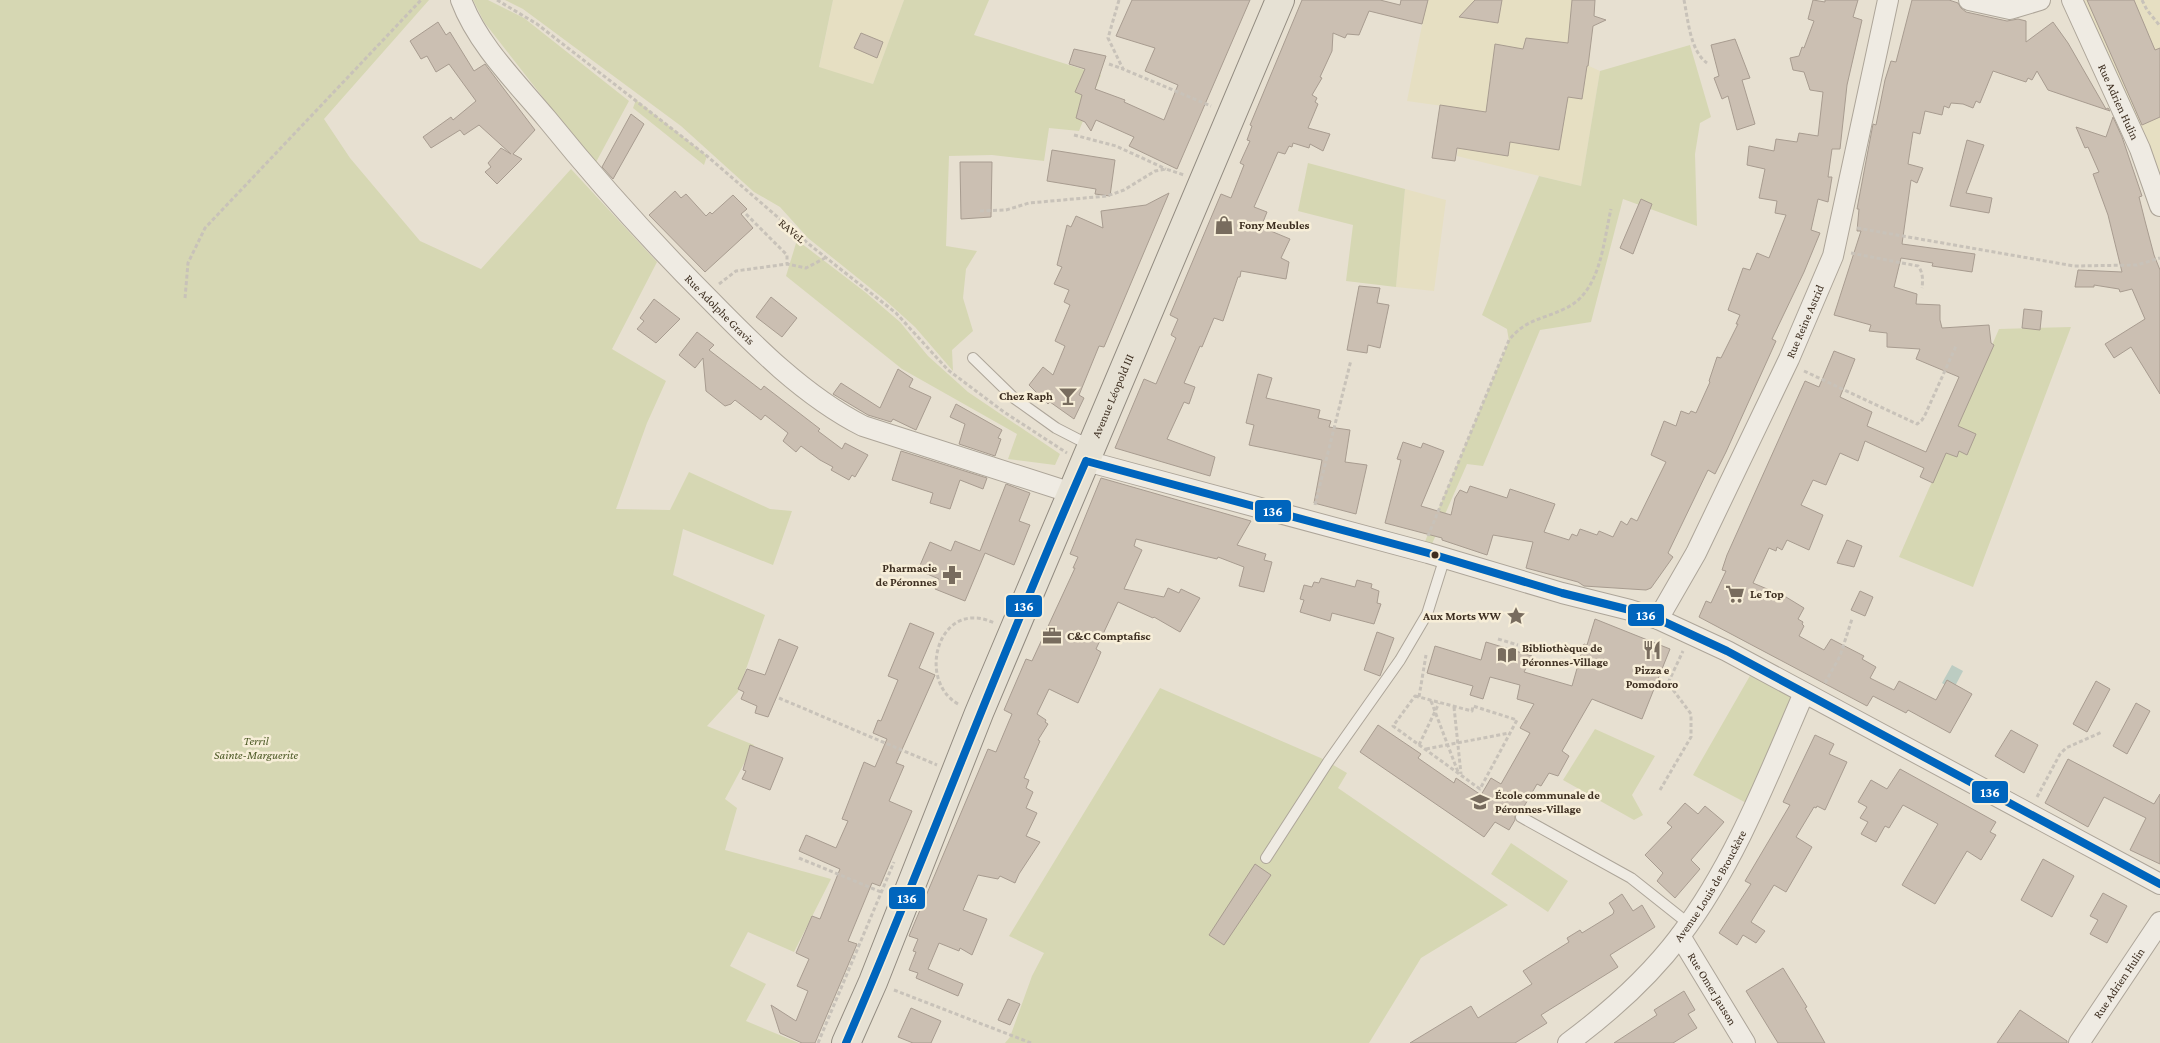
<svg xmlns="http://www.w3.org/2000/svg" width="2160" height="1043" font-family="'Crimson Pro',serif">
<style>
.farmland{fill:#e6dfc2}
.green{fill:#d6d7b3}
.water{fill:#bcccc2}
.building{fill:#cbbfb2;stroke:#a89c90}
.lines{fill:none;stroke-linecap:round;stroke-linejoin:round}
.service-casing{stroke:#ada599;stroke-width:12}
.minor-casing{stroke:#ada599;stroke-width:22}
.primary-casing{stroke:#928b80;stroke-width:30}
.path{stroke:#c8c2b9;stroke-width:3;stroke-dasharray:4 2.5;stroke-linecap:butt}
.service{stroke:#efebe3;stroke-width:10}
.minor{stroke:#efebe3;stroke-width:20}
.primary{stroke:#e6e1d4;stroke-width:28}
.bus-1-casing{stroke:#f7eed8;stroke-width:11}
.bus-1{stroke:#0065bd;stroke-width:8}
.bus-dot{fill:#3d2e20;stroke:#f7eed8;stroke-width:2}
.labels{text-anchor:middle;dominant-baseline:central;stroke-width:5;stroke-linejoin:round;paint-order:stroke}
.street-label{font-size:12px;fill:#3d2e20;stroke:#f7eed8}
.poi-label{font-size:12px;font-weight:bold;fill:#3d2e20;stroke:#f7eed8;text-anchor:start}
.park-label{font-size:12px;font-style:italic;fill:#4d5a26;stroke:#f7eed8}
.line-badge{stroke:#f7eed8;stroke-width:2}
.badge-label{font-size:14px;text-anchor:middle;font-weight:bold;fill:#fff}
</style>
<rect width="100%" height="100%" fill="#e7e0d1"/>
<path class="farmland" d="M833 0H904L873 84 819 68Z
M1427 0H1594L1589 66 1600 71 1581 186 1457 156 1464 109 1407 101Z
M2072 0H2160V201Z
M1405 189 1446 200 1434 291 1396 287Z"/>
<path class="green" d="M0 0H429L324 119 350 158 420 241 481 269 571 169 657 262 612 349 666 381 647 423 616 509 670 510 689 472 770 509 792 511 773 565 683 529 673 575 765 615 738 692 707 726 754 745 725 799 737 808 725 850 831 879 794 952 748 932 730 966 766 984 746 1021 799 1043H0Z
M473 0H488L524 18 629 101 595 164 484 22Z
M505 0H833L819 67 873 84 904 0H989L974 35 1101 75 1079 131 1049 128 1044 161 992 155 949 156 946 246 977 251 966 269 963 298 973 331 952 350 953 371 915 327 884 299 808 238 780 207 754 192 681 126 523 9Z
M1690 45 1711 117 1700 123 1695 154 1697 226 1623 199 1591 322 1540 330 1483 466 1467 464 1428 553 1421 551 1509 341 1507 329 1482 315 1539 176 1581 186 1600 71Z
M636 100 707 156 704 165 633 108Z
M1308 163 1405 189 1396 287 1346 281 1353 225 1298 211Z
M797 240 865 292 900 322 928 356 968 392 1060 454 1055 465 1008 459 1017 434 902 369 786 276Z
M2071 327 1973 587 1899 557 1999 329Z
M1755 667 1804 693 1754 807 1693 775Z
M1160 688 1323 759 1347 773 1338 788 1508 905 1421 958 1369 1043H1005L1010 1037 1032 976 1044 953 1009 936Z
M1595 729 1655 756 1632 795 1643 815 1634 820 1563 780Z
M1511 843 1568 881 1548 912 1491 874Z"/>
<path class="water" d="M1952 665 1963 671 1953 690 1942 683Z"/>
<path class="building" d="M1132 0H1250L1177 169 1129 146 1134 137 1096 120 1091 131 1085 122 1076 118 1082 95 1075 92 1085 69 1069 64 1074 49 1106 56 1095 89 1125 100 1124 102 1164 120 1178 85 1145 71 1155 48 1116 36Z
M1302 0H1380L1400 5 1401 0H1428L1422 24 1369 11 1359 35 1347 34 1345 38 1333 33 1332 51 1320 77 1322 78 1312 95 1317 98 1315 102 1318 104 1308 128 1330 134 1323 151 1310 144 1309 148 1293 143 1292 147 1289 146 1285 154 1278 152 1254 207 1267 212 1261 227 1290 239 1281 258 1289 262 1286 279 1241 271 1240 277H1238L1223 321 1214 318 1202 347 1200 346 1184 383 1195 387 1189 404 1184 402 1167 439 1215 457 1210 476 1115 448 1144 379 1156 384 1176 338 1171 335 1178 319 1170 315 1221 194 1231 198 1244 165 1240 163 1250 141 1247 140 1252 126 1250 125Z
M1475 0H1502L1498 23 1459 17Z
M1572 0H1595L1594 16 1606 20 1593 26 1588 66H1587L1582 99 1568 97 1559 150 1510 142 1508 156 1457 148 1455 161 1432 158 1440 105 1486 112 1495 44 1523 49 1526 38 1568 43Z
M1813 0 1825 2V0H1858L1853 17 1862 20 1847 85 1840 149H1832L1828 177H1832L1828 202 1818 199 1811 230 1820 233 1804 272 1772 339 1776 341 1726 452 1715 474 1708 470 1668 553 1673 557 1651 588 1646 590 1584 586 1578 582 1526 568 1533 542 1493 535 1487 555 1442 540V538L1385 523 1401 460 1397 459 1403 442 1421 448 1423 443 1444 451 1421 506 1451 515 1455 498 1460 490 1467 493 1470 486 1507 498 1510 489 1555 504 1544 532 1569 540 1572 534 1577 536 1580 529 1597 535 1599 531 1613 537 1621 521 1627 525 1631 518 1637 521 1666 462 1651 455 1664 421 1676 426 1681 411 1689 414 1691 411 1696 413 1710 382 1709 381 1717 357 1721 358 1738 324H1736L1740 315 1728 310 1743 268 1750 270 1757 253 1769 258 1786 215 1775 213 1777 201 1759 198 1765 169 1747 165 1749 146 1774 151 1776 139 1797 142 1799 133 1818 136 1823 92 1810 90 1804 72 1793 70 1790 58 1799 56 1802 47 1804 48 1814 21 1808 19Z
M1912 0H1949L1958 3 1961 8 1966 12 2007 21 2018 19 2026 21V42L2053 22 2068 43 2106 109 2108 108 2110 111 2048 90 2037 71 2032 80 2028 78 2026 82 1993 71 1980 103 1976 101 1973 108 1963 104 1951 103 1949 108 1944 106 1942 115 1925 111 1920 134 1913 132 1908 164 1923 168 1917 183 1911 180 1902 244 1975 254 1972 272 1932 266 1933 263 1901 258 1894 287 1917 294 1916 304 1940 305V320L1942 328 1989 325 1991 343 1994 345 1958 426 1976 434 1967 455 1959 451 1957 457 1946 453 1933 483 1920 477 1924 468 1865 441 1858 461 1840 453 1826 485 1813 480 1801 505 1823 515 1809 550 1787 540 1782 550 1777 547 1776 551 1769 548 1753 583 1786 597 1804 608 1798 619 1803 622 1802 624 1804 626 1799 636 1824 650 1831 639 1864 656 1862 659 1876 667 1870 678 1894 690 1899 681 1936 700 1947 680 1972 694 1950 733 1908 710 1906 713 1873 696 1867 706 1699 617 1706 601 1711 603 1726 571 1722 570 1727 555 1805 381 1819 387 1834 351 1855 359 1840 397 1872 412 1867 426 1926 452 1959 377 1916 359 1920 349 1887 347V333L1869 331 1871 325 1834 315 1861 231H1857L1859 209H1857L1873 124 1876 125 1885 80 1891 61 1896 62Z
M2087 0H2134L2155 50 2160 48V117L2142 125Z
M438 22 446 35 450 32 474 71 485 64 535 130 513 154 522 159 497 184 485 172 491 167 488 163 501 148 511 154 479 125 464 135 460 130 431 148 423 137 451 117 453 120 476 101 449 64 436 72 427 56 421 59 410 41Z
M861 33 883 42 877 58 854 48Z
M1735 39 1750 78 1742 80 1755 124 1737 130 1728 96 1722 99 1714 78 1719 76 1711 45Z
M631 114 644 124 613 179 602 167Z
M2113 117 2122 137 2142 196 2139 197 2145 221 2154 255 2160 270V394L2131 347 2114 358 2105 344 2145 319 2132 289 2120 292 2119 289 2094 285V287H2075L2078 270 2122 272 2108 215 2093 174 2099 172 2088 147 2085 148 2076 127 2106 137Z
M1967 140 1984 145 1966 193 1992 198 1989 213 1950 206Z
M1052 150 1115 160 1110 196 1095 194 1096 189 1047 181Z
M960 162H992L991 217 961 219Z
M675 191 681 198 686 194 706 216 710 212 712 214 733 195 747 209 741 214 753 228 705 272 649 215Z
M1169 193 1104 347 1099 346 1079 395 1084 398 1074 419 1050 402 1048 404 1029 385 1043 367 1053 375 1065 346 1055 341 1070 305 1064 302 1069 290 1054 284 1062 267 1057 265 1067 225 1071 227 1076 216 1103 228 1101 211 1146 205Z
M1641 199 1652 204 1633 254 1620 248Z
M1359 286 1380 288 1377 303 1389 305 1380 348 1368 345 1367 353 1347 350Z
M771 297 797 318 782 337 756 317Z
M654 299 680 319 656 343 637 329 644 321 640 318Z
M2024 309 2042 311 2040 330 2022 328Z
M697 332 714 345 709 350 761 390 764 386 820 429 818 431 842 449 845 443 868 455 855 477 852 475 849 480 831 470 833 467 820 460 801 446 796 452 783 441 788 433 765 415 761 420 735 400 731 404 725 406 706 391 703 358 695 368 679 355Z
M898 369 913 379 909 387 931 397 916 430 893 419 891 422 868 415 833 394 841 383 880 408Z
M1258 374 1272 378 1266 398 1320 410 1318 418 1331 421 1329 427 1350 430 1345 462 1367 465 1356 514 1314 503 1322 460 1249 445 1254 425 1246 423Z
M956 404 1002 430 998 438 1001 439 995 456 959 444 965 424 950 417Z
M901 451 987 478 983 489 960 480 950 509 930 503 933 493 892 480Z
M1101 478 1251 521 1237 545 1266 554 1264 560 1272 562 1264 592 1239 586 1244 567 1218 557 1217 559 1136 539 1134 546 1142 550 1124 589 1164 597 1168 588 1179 593 1181 589 1200 598 1180 632 1154 617 1153 618 1118 602 1096 649 1101 652 1096 664 1078 703 1049 689 1037 714 1046 720 1045 722 1048 724 1038 740 1040 741 1024 778 1029 780 1026 788 1033 792 1026 808 1037 813 1026 836 1040 842 1019 874 1015 883 1000 876 998 879 978 875 963 910 987 919 972 955 960 948 959 951 939 943 928 969 963 984 958 996 916 978 918 973 909 970 916 952 913 951 918 939 909 936 988 749 996 752 1012 714 1004 710 1026 659 1032 661 1075 568H1073L1078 557 1070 554Z
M1006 484 1030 493 1019 521 1030 525 1014 565 985 553 965 601 935 589 939 579 918 570 930 542 951 551 955 541 980 551Z
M1847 540 1862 546 1854 567 1837 563Z
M1321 578 1355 587 1357 580 1372 584 1371 588 1379 591 1377 603 1381 604 1374 624 1332 613 1330 621 1300 612 1304 600 1300 599 1304 585 1312 587 1314 582 1319 583Z
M1860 591 1873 597 1865 616 1851 610Z
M1595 619 1670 649 1642 719 1592 699 1562 751 1569 756 1558 776 1549 773 1541 786 1537 784 1522 810 1515 813V820L1509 830 1495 822 1484 837 1360 752 1378 725 1421 754 1418 758 1454 783 1456 778 1481 795 1491 778 1501 784 1530 733 1520 728 1534 704 1517 699 1520 685 1490 677 1483 699 1470 695 1473 686 1427 673 1435 646 1481 660 1486 642 1532 656 1524 672 1572 686 1584 644 1587 645Z
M910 623 934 633 919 668 935 675 896 763 904 766 889 801 912 811 880 886 872 883 848 941 857 944 815 1043H802L780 1033 771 1005 796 1021 808 991 797 986 809 959 796 953 812 916 820 919 840 869 799 851 806 835 836 848 848 821 842 819 864 762 875 767 887 739 873 733 878 720 881 721 898 680 888 676Z
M1377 632 1394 638 1380 676 1364 670Z
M779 639 798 647 768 717 755 713 757 706 741 699 744 692 738 689 747 669 765 675Z
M2096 681 2110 689 2087 732 2073 724Z
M2136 703 2150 711 2127 754 2113 746Z
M2011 730 2038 745 2024 773 1995 756Z
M1815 735 1834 744 1829 754 1847 762 1825 810 1817 806 1816 808 1814 807 1796 837 1812 847 1786 892 1774 885 1751 922 1765 931 1756 943 1743 935 1737 945 1719 933 1751 884 1745 881 1790 805 1783 802Z
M750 745 783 758 770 790 742 779 746 771 743 770Z
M2068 759 2154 804 2160 794V864L2130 850 2146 818 2104 797 2088 827 2045 803Z
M1900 769 1996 822 1990 832 1996 835 1981 860 1967 851 1935 904 1902 885 1938 824 1903 805 1889 828 1885 826 1876 842 1861 834 1868 822 1860 818 1867 807 1858 802 1871 780 1887 789Z
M1685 803 1698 814 1705 806 1724 822 1691 860 1700 869 1675 898 1657 881 1663 873 1645 855 1672 827 1667 823Z
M2043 859 2074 876 2052 917 2021 900Z
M1255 864 1271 875 1224 945 1209 935Z
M2103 893 2127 906 2107 943 2090 934 2098 920 2090 916Z
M1622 894 1633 911 1642 905 1655 927 1610 955 1618 967 1541 1015 1547 1023 1515 1043H1410L1471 1006 1478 1018 1532 984 1523 971 1569 942 1567 938 1580 930 1582 933 1613 914 1614 911 1609 903Z
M1783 968 1807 1007 1805 1008 1825 1043H1778L1746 991Z
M1684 991 1695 1010 1688 1014 1697 1028 1673 1043H1614L1657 1015 1654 1010Z
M1008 999 1020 1004 1010 1025 998 1020Z
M911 1008 941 1021 931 1043H913L898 1037Z
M2020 1010 2067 1041V1043H1997Z"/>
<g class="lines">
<g class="service-casing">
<path id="service" d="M973 358 1014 398 1056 428 1091 446
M1521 817 1631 878 1689 924
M1266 858 1328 762 1400 660 1427 614 1445 557"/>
</g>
<g class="minor-casing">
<g id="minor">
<path id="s1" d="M461 0C478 45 516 82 547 119 598 182 652 242 709 299 755 346 804 396 863 426L1072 493"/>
<path d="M1969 0 2010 9 2040 0"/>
<path id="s2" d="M2072 0 2140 149 2160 206"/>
<path d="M1086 461 1428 553 1562 593 1630 610 1658 619 1727 651 2160 884"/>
<path id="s3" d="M1658 619 1696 553 1789 359 1833 256 1888 0"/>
<path id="s4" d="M1680 936 1745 1043"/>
<path id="s5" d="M1568 1043C1610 1012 1649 977 1680 936 1735 863 1768 776 1804 693"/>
<path id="s6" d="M2079 1043 2160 922"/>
</g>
</g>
<g class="primary-casing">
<g id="primary">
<path id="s7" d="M846 1043 873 982 979 713 1280 0"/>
</g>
</g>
<path class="path" d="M497 0 537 24 707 156 810 245 896 313 948 370 1004 412 1067 453
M1119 0 1108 38 1123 69 1211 106
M1684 0C1688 19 1690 51 1707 63
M2142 0 2147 10 2160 26
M1109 64 1123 69
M1074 135 1116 146 1166 169
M980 211 1006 210 1029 203 1107 196 1124 190 1155 171 1166 169 1184 175
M746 214 787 255V264
M1857 228 2074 266 2137 265 2160 258
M1851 253 1918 266C1923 272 1923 280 1922 288
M719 284 736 271 787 264 806 268 825 258
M185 298 188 263 205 228 421 0
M1804 371 1917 424 1922 420 1925 415 1956 346
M1315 505 1351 360
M1428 536 1509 340C1526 319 1541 320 1564 309 1601 293 1603 243 1611 209
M1498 639 1518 645
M1825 683 1840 656 1852 619
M1415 696 1472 711 1473 706 1517 720 1480 789 1393 726Z
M1419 697 1426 655
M779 698 937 765
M1431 701 1458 772
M958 704C920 682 935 615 976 618 983 618 989 621 995 623
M1454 707 1461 774
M1419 745 1439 703
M1426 749 1509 733
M1660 790 1691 737V714L1668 683 1683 651
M2037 797 2060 754 2066 748 2102 732
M799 858 881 892
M894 990 1031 1043
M818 1043 894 862"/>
<use href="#service" class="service"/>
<use href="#minor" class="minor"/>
<use href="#primary" class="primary"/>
<g class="bus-1-casing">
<path id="bus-1" d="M1086 461 1428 553 1562 593 1630 610 1658 619 1727 651 2160 884
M846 1043C929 850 1001 653 1086 461"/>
</g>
<use href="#bus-1" class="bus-1"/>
</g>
<defs>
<g id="shop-bare" transform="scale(1.5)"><path d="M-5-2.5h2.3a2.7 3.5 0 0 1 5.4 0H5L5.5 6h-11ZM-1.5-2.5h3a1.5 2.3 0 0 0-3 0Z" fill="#786c5e" stroke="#f7eed8" stroke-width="2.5" paint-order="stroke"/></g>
<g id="bar-bare" transform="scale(1.5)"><path d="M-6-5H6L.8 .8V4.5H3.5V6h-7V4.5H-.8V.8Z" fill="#786c5e" stroke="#f7eed8" stroke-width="2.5" paint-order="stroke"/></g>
<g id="pharmacy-bare" transform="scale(1.5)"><path d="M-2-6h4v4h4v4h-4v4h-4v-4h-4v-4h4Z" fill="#786c5e" stroke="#f7eed8" stroke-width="2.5" paint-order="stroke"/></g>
<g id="supermarket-bare" transform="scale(1.5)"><path d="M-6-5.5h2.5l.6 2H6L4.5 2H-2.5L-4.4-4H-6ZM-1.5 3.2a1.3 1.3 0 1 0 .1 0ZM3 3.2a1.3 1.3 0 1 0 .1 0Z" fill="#786c5e" stroke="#f7eed8" stroke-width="2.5" paint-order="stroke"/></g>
<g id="sight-bare" transform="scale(1.5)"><path d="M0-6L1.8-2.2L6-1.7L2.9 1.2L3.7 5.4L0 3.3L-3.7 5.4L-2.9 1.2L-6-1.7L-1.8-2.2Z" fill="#786c5e" stroke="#f7eed8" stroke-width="2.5" paint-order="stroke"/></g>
<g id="office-bare" transform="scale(1.5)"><path d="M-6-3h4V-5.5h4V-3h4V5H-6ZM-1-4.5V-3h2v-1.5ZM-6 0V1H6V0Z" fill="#786c5e" stroke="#f7eed8" stroke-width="2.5" paint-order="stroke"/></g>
<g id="restaurant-bare" transform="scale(1.5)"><path d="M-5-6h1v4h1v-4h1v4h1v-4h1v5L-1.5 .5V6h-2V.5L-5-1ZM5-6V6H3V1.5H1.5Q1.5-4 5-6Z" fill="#786c5e" stroke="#f7eed8" stroke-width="2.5" paint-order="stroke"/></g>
<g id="library-bare" transform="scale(1.5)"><path d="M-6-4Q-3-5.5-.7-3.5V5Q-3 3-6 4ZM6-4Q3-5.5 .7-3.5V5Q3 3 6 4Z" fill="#786c5e" stroke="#f7eed8" stroke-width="2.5" paint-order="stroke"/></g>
<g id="school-bare" transform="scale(1.5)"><path d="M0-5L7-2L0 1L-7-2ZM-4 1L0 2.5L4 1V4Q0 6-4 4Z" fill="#786c5e" stroke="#f7eed8" stroke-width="2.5" paint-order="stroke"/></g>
</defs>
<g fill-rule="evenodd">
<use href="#shop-bare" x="1224" y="225"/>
<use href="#bar-bare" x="1068" y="396"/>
<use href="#pharmacy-bare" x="952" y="575"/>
<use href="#supermarket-bare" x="1735" y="594"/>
<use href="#sight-bare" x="1516" y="616"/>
<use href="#office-bare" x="1052" y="636"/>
<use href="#restaurant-bare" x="1652" y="650"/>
<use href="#library-bare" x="1507" y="655"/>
<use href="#school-bare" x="1480" y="802"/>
</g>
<circle class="bus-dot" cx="1435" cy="555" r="4.5"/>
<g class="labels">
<g class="street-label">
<text stroke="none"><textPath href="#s2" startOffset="112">Rue Adrien Hulin</textPath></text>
<text transform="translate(792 231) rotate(40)">RAVeL</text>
<text stroke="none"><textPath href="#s1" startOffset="405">Rue Adolphe Gravis</textPath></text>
<text stroke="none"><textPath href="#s3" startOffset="332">Rue Reine Astrid</textPath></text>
<text stroke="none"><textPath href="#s7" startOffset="700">Avenue Léopold III</textPath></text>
<text stroke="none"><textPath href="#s5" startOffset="214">Avenue Louis de Brouckère</textPath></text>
<text stroke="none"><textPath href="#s6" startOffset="72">Rue Adrien Hulin</textPath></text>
<text stroke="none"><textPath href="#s4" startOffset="62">Rue Omer Jauson</textPath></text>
</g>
<g class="poi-label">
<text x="1239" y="225">Fony Meubles</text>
<text x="1053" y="396" text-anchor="end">Chez Raph</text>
<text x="937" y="568" text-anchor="end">Pharmacie<tspan x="937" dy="14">de Péronnes</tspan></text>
<text x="1750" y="594">Le Top</text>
<text x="1501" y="616" text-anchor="end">Aux Morts WW</text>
<text x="1067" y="636">C&amp;C Comptafisc</text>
<text x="1522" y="648">Bibliothèque de<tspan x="1522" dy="14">Péronnes-Village</tspan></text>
<text x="1652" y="670" text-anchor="middle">Pizza e<tspan x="1652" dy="14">Pomodoro</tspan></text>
<text x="1495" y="795">École communale de<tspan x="1495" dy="14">Péronnes-Village</tspan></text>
</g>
<g class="park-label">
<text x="256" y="741">Terril<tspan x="256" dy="14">Sainte-Marguerite</tspan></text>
</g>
</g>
<g class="line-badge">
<rect x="1254" y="499" width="38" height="24" rx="5" fill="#0065bd"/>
<rect x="1005" y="594" width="38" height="24" rx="5" fill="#0065bd"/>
<rect x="1627" y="603" width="38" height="24" rx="5" fill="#0065bd"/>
<rect x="1971" y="780" width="38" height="24" rx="5" fill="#0065bd"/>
<rect x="888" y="886" width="38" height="24" rx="5" fill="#0065bd"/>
</g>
<g class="badge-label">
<text x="1273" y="516">136</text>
<text x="1024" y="611">136</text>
<text x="1646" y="620">136</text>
<text x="1990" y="797">136</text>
<text x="907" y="903">136</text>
</g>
</svg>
